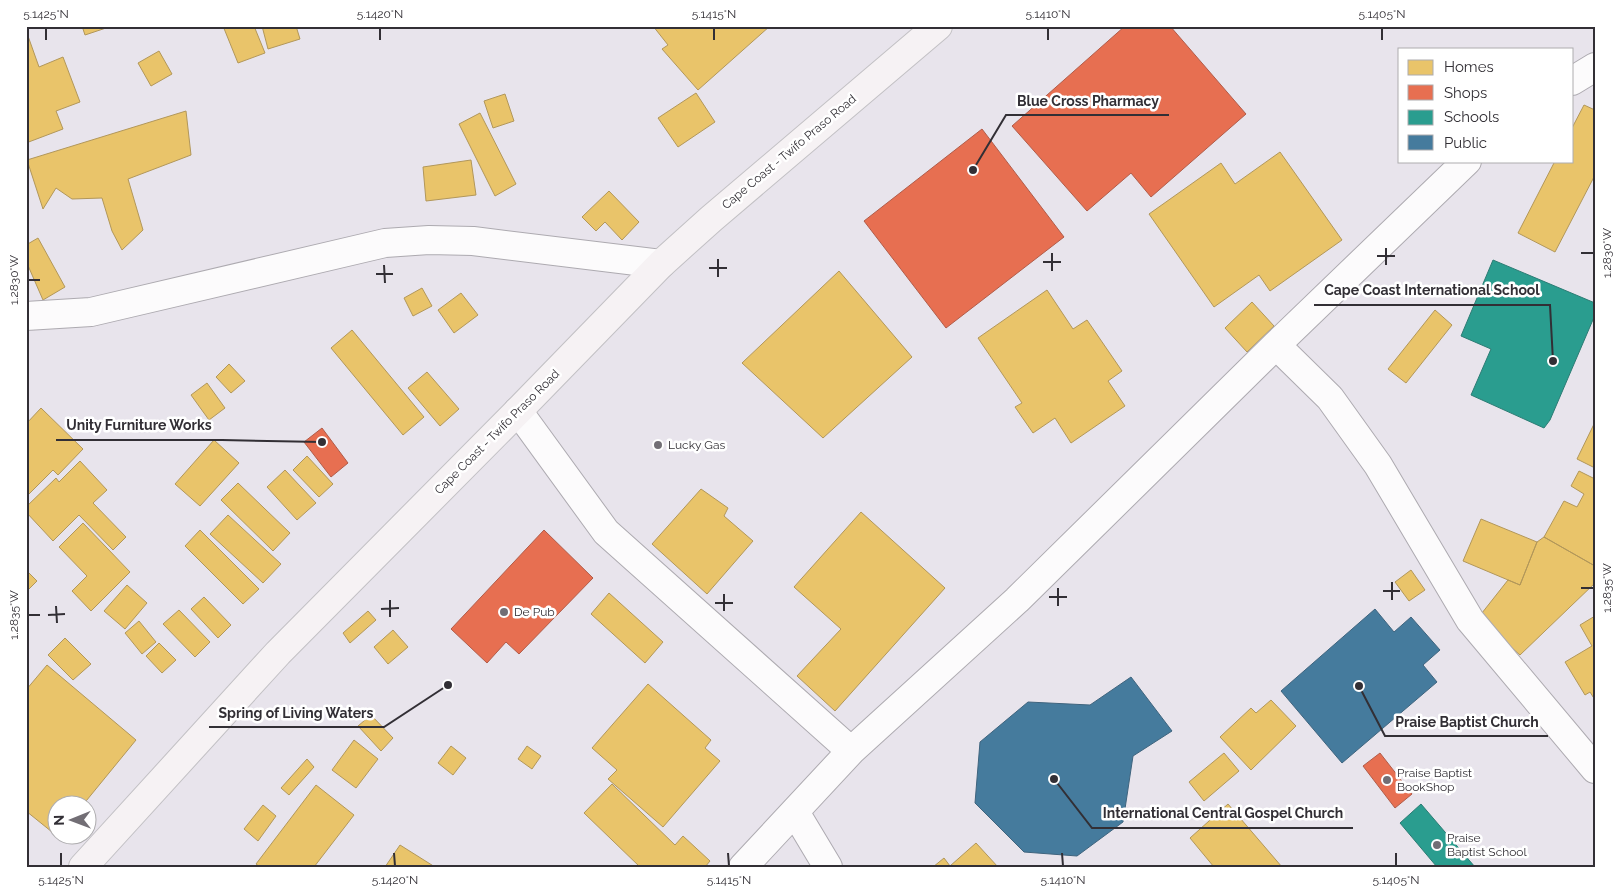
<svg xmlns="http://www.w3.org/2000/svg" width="1621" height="893" font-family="Raleway,sans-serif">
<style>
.homes{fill:#e9c46a;stroke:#b2975a}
.shops{fill:#e76f51;stroke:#b15c49}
.schools{fill:#2a9d8f;stroke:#2c7c74}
.public{fill:#457b9d;stroke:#3f647e}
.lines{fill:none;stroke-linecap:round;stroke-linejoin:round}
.minor-casing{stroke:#adaab0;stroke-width:30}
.major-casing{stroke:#c2c0c4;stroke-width:30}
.minor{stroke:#fcfbfc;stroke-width:28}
.major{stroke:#f6f2f4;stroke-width:28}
.ticks{fill:none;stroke:#322f35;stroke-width:2}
.poi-dot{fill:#726e75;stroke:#fff;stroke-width:2}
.labels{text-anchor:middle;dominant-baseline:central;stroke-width:5;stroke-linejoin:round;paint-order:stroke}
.street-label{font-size:12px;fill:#322f35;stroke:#fff}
.poi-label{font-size:12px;fill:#322f35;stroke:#fff;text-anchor:start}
.leader{fill:none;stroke:#322f35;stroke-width:2}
.callout-dot{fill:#322f35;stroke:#fff;stroke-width:2}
.callout-label{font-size:14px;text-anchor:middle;font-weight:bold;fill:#322f35;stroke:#fff;stroke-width:5;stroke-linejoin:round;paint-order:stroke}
.neatline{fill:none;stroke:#322f35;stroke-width:2}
.ticks-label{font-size:12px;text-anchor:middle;fill:#322f35}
</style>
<rect width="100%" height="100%" fill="#e8e4ec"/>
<path class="homes" d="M82 26H112L85 35Z
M223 26H254L265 53 238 63Z
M262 26H296L300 39 268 49Z
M653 26H694L695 28 697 26H770L698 90 662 49 668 45Z
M28 36 39 67 63 57 80 102 56 111 63 129 26 143V37Z
M159 51 172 74 151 86 138 63Z
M696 93 715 122 678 147 658 118Z
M505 94 514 121 493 128 484 101Z
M1584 105 1595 110V175L1555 252 1518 233 1555 161H1572V128Z
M186 111 191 155 128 179 143 230 122 250 112 231 102 198 72 199 56 188 43 209 27 160Z
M480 113 516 184 495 196 459 124Z
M1280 152 1342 240 1270 291 1259 275 1214 307 1149 214 1221 163 1235 184Z
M471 160 476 195 426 201 423 167Z
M609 191 639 222 622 240 605 222 596 231 582 217Z
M38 238 65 287 43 300 26 261V245Z
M839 271 912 357 823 438 742 363Z
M422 288 432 306 413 316 404 298Z
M1047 290 1073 329 1087 320 1122 371 1108 381 1125 406 1071 443 1055 418 1033 433 1015 407 1022 403 978 338Z
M461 293 478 315 454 333 438 310Z
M1252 302 1274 326 1247 352 1225 328Z
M1435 310 1452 325 1406 383 1388 369Z
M352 330 424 417 403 435 331 348Z
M229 364 245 381 231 393 216 377Z
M427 372 459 409 440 426 408 388Z
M207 383 225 408 209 420 191 395Z
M41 408 83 449 58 475 53 470 26 497V424Z
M1595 422V468L1577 459Z
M214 440 239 463 200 506 175 484Z
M307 456 333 484 319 497 293 470Z
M80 461 107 490 93 503 126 537 113 550 79 515 53 541 26 512V507L56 478 59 482Z
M285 470 316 503 297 520 267 487Z
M1579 471 1595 479V566L1544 537 1564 501 1577 507 1584 494 1571 486Z
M238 483 290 533 273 551 221 500Z
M701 489 728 508 724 516 753 541 707 594 652 544Z
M861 512 945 588 835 711 797 676 841 629 794 587Z
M228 515 281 564 263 583 210 534Z
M1481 519 1537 542 1520 585 1463 561Z
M83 523 130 572 91 611 72 591 87 576 59 547Z
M200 530 259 589 243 604 185 546Z
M1544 537 1595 566V583L1520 655 1478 618 1508 580 1520 585 1537 542Z
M26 570 37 581 26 592Z
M1411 570 1425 590 1409 601 1395 582Z
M127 585 147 603 125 629 104 611Z
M609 593 663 642 645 663 591 614Z
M204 597 231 625 218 638 191 609Z
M179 610 210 642 195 657 163 624Z
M368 611 376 620 350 643 343 633Z
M1595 616V700L1590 692 1585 695 1565 662 1592 646 1580 625Z
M139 621 156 642 142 654 125 633Z
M393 630 408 647 388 664 374 647Z
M65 638 91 664 73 680 48 655Z
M159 643 176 660 162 673 146 656Z
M47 665 136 740 82 806H58L57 836 26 811V690Z
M648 684 711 740 705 748 720 761 663 827 608 779 617 770 592 748Z
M1271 700 1296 726 1251 770 1220 737 1251 708 1256 713Z
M371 715 393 738 381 751 358 726Z
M354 740 378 759 356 788 332 770Z
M451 746 466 758 453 775 438 763Z
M527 746 541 756 532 769 518 759Z
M1224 753 1239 771 1204 801 1189 782Z
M307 759 314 767 289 795 281 788Z
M612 784 675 845 683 836 710 861 705 867H640L584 813Z
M316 785 354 815 314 867H260L256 864Z
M1228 804 1282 867H1214L1190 838Z
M263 805 276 816 258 841 244 829Z
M976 843 998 867H933L944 858 950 866Z
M400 845 435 867H385Z"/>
<path class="shops" d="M1125 26H1170L1246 114 1151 197 1131 173 1087 211 1012 126Z
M982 129 1064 237 946 328 864 221Z
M322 428 348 463 331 477 304 442Z
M544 530 593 578 519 654 506 642 487 663 451 629Z
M1380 753 1412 794 1395 808 1363 766Z"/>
<path class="schools" d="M1493 260 1595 303V315L1550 420 1544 428 1471 395 1491 349 1461 336Z
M1421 804 1475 867H1437L1400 823Z"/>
<path class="public" d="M1375 609 1394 632 1411 617 1440 650 1423 665 1437 682 1342 763 1281 691Z
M1131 677 1172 731 1133 756 1123 822 1077 856 1024 852 975 803 980 742 1028 702 1090 705Z"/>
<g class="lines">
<g class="minor-casing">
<path id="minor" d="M1572 81 1595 67
M26 316 91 312 385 243 429 240 473 241 661 264
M1276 345 1330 398 1378 465 1470 620 1595 769
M518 411 606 532 851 751 1017 600 1276 345 1467 161
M795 812 828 867
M743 867 851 751"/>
</g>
<g class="major-casing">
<path id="major" d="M83 867 278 653 518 411 661 264 711 219 938 26"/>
</g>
<use href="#minor" class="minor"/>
<use href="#major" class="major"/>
</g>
<path class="ticks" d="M46 28V40M380 28V40M714 28V40M1048 28V40M1382 28V40M1386 248V265M1052 253V271M1581 253H1594M1377 256H1395M718 259V277M1043 262H1061M384 265 385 283M709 268H727M376 274H393M28 280H40M1392 582V600M1058 588V606M1581 588H1594M1383 591H1400M724 594V611M1049 597H1067M390 600V617M715 603H733M56 606 57 623M381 609 399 608M28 615H40M48 615 65 614M61 853V866M394 853 395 866M728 853 729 866M1062 853 1063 866M1396 853V866"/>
<g class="poi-dot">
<circle cx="658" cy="445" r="5"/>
<circle cx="504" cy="612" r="5"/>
<circle cx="1387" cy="780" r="5"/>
<circle cx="1437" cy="845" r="5"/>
</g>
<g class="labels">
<g class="street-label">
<text transform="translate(789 152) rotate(-40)">Cape Coast - Twifo Praso Road</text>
<text transform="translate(497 432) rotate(-45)">Cape Coast - Twifo Praso Road</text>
</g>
<g class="poi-label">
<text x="668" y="445">Lucky Gas</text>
<text x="514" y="612">De Pub</text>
<text x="1397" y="773">Praise Baptist<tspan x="1397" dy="14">BookShop</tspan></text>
<text x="1447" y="838">Praise<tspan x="1447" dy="14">Baptist School</tspan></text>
</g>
</g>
<path class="leader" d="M973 170L1006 115H1169M1553 361L1550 305H1314M322 442L222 440H56M448 685L384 727H209M1359 686L1385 736H1548M1054 779L1092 828H1353"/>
<g class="callout-dot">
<circle cx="973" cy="170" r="5"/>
<circle cx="1553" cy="361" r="5"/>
<circle cx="322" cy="442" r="5"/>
<circle cx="448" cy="685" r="5"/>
<circle cx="1359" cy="686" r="5"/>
<circle cx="1054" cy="779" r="5"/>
</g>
<g class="callout-label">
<text x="1088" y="106">Blue Cross Pharmacy</text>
<text x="1432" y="295">Cape Coast International School</text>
<text x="139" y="430">Unity Furniture Works</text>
<text x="296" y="718">Spring of Living Waters</text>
<text x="1467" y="727">Praise Baptist Church</text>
<text x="1223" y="818">International Central Gospel Church</text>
</g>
<rect width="1621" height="893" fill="none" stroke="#ffffff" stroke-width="55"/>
<rect x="1398" y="48" width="175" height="115" fill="#ffffff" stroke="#adacae"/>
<rect x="1408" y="60" width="25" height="15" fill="#e9c46a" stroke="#adacae"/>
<text x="1444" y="72" font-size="15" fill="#322f35">Homes</text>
<rect x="1408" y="85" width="25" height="15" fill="#e76f51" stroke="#adacae"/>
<text x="1444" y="98" font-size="15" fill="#322f35">Shops</text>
<rect x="1408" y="110" width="25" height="15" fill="#2a9d8f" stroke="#adacae"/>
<text x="1444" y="122" font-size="15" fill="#322f35">Schools</text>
<rect x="1408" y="135" width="25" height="15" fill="#457b9d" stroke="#adacae"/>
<text x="1444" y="148" font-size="15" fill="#322f35">Public</text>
<g transform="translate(72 820) rotate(269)"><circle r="24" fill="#ffffff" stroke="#adacae"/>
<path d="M0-4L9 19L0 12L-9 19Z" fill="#726e75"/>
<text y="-8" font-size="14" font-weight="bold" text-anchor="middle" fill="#322f35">N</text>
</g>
<rect x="28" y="28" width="1566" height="838" class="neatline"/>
<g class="ticks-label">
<text x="46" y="18">5.1425°N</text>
<text x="380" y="18">5.1420°N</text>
<text x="714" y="18">5.1415°N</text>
<text x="1048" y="18">5.1410°N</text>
<text x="1382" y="18">5.1405°N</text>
<text transform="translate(1607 253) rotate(-90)" y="4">1.2830°W</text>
<text transform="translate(14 280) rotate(-90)" y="4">1.2830°W</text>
<text transform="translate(1607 588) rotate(-90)" y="4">1.2835°W</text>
<text transform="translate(14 615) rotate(-90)" y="4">1.2835°W</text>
<text x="61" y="884">5.1425°N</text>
<text x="395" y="884">5.1420°N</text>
<text x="729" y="884">5.1415°N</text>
<text x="1063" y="884">5.1410°N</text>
<text x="1396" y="884">5.1405°N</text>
</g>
</svg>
